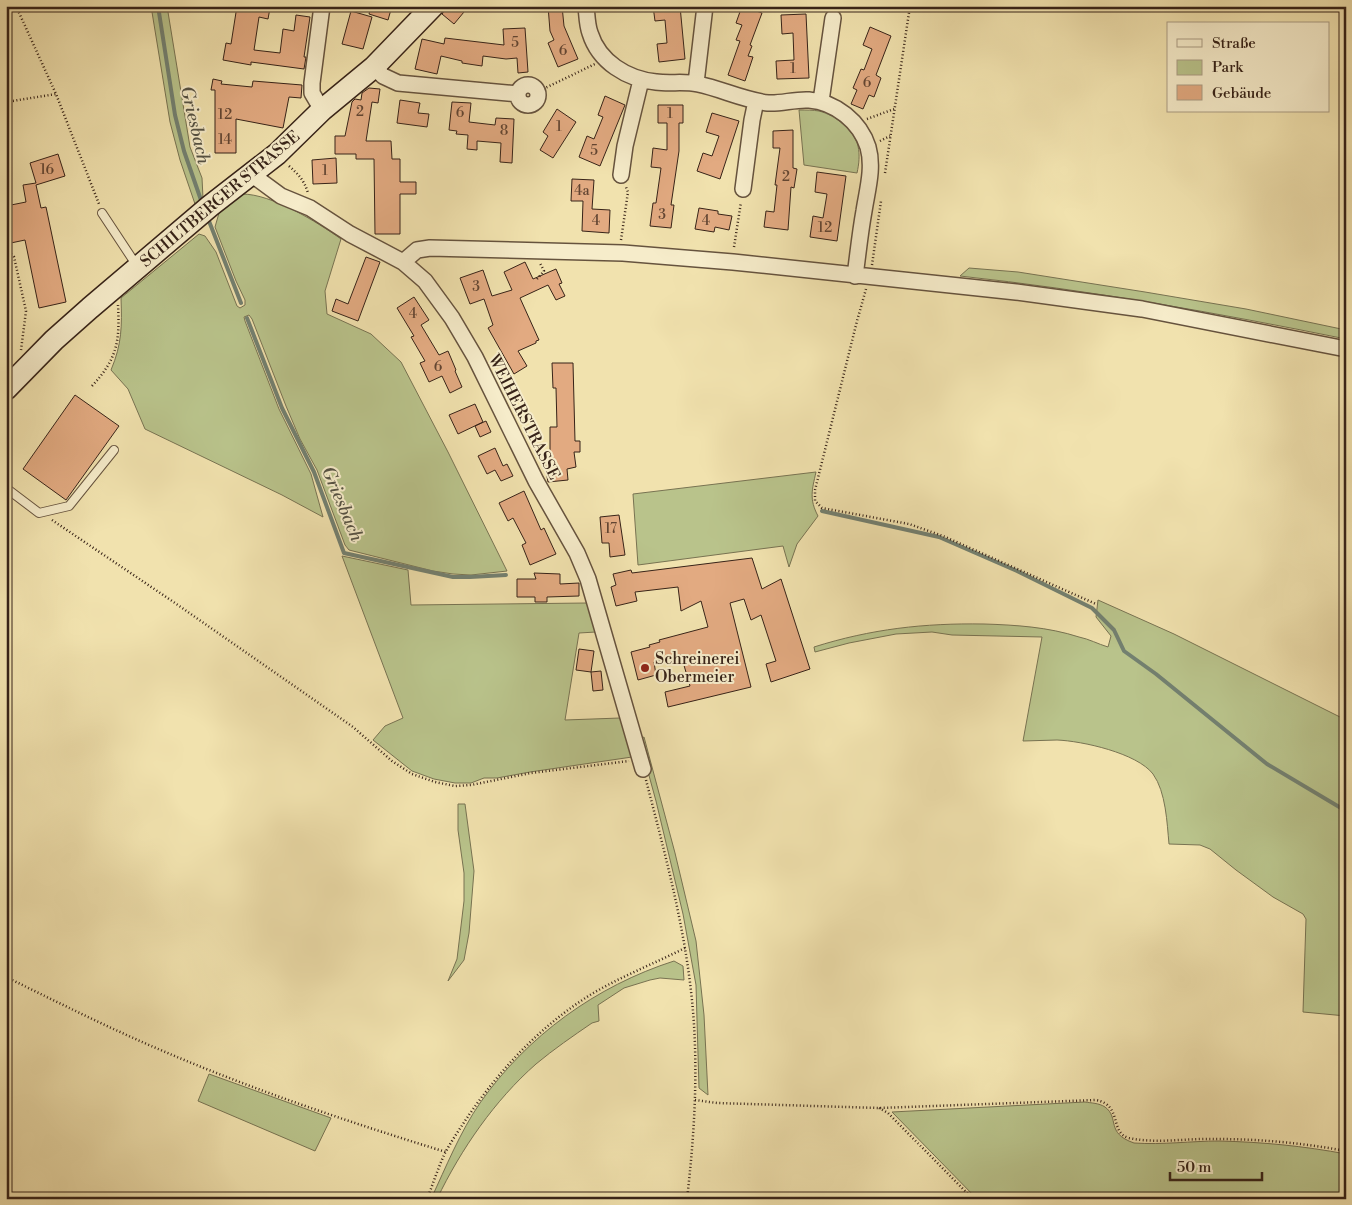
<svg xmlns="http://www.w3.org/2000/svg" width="1352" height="1205" font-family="'Libre Bodoni',serif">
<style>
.green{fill:#b9c38b;stroke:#787352}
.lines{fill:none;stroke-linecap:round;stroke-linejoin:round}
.stream{stroke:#738070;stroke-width:4}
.building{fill:#e2aa81;stroke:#372318}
.lane-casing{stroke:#66533e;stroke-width:10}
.street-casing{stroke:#66533e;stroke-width:18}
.secondary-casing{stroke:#372318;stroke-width:24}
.path{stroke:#372318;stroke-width:2.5;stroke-dasharray:1 2.5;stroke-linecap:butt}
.lane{stroke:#f6ecca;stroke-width:8}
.street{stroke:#f6ecca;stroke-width:15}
.secondary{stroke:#f6ecca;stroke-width:21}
.poi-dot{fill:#8f2418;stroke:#f6ecca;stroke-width:2}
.labels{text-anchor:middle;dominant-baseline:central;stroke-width:4;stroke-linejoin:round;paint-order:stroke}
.number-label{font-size:14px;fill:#624532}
.street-label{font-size:16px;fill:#372318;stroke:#f6ecca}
.poi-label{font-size:16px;fill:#372318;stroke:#f6ecca;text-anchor:start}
.water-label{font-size:18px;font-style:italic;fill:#555244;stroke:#f6ecca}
</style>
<rect width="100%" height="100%" fill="#f1e2ae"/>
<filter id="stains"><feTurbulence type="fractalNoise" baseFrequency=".004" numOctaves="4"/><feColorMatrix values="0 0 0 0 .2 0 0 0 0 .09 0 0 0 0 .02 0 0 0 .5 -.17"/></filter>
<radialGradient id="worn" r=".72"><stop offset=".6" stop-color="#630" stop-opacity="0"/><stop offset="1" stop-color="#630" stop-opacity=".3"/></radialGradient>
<path class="green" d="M151 6H167L190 147 202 178 203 198 195 204 180 160 170 122Z
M799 110C806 110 813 110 819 111 835 115 854 130 858 146 860 155 859 164 857 173L804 165Z
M242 194C272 194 317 222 341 239L325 291 327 314 371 334 401 362 448 452 507 571 471 575 453 574 433 571 349 550 345 545 317 470 300 439 286 406 252 319 249 315 244 317 245 321 279 409 311 474 323 517 282 495 145 429 128 389 111 370C122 344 122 326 121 298L199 234 205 236 216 252 237 306 240 308 245 305V300L236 281 215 227 219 213 232 198Z
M969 268 1018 272 1145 292 1246 309 1346 330V339C1218 313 1089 290 960 276Z
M816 472C812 490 809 499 818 516L797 544 789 567 783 546 638 565 633 494Z
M342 556 408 570 411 605 587 603 596 632 579 633 565 720 620 718 632 757 530 772 497 778H484L471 783H455L434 779 412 771 373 740 385 726 403 718Z
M1098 600 1174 634 1346 720V1016L1303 1012 1306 919 1303 914 1273 897 1236 870 1210 849 1200 845 1169 844C1167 823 1166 792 1153 774 1137 753 1082 741 1057 740 1046 740 1034 741 1023 741L1042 637 952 635 932 632 896 634 849 643 815 652 814 647C871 629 924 623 984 624 1016 625 1048 627 1079 637 1089 639 1098 644 1108 647L1111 636 1096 617Z
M644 737 675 853 696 941 704 1015 708 1095 699 1088 696 985 683 914 656 801 639 739Z
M458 804H465L474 871 469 933 464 960 448 981 457 959 464 901V873L458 830Z
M674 961 683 966 684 980 660 978 650 980 624 988 598 1005 599 1021 592 1023C573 1036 554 1049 536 1064 495 1100 461 1149 437 1199H431C446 1167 460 1132 480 1103 527 1036 596 986 674 961Z
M209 1074 331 1118 315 1151 198 1101Z
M1085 1102C1091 1103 1099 1103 1105 1107 1120 1118 1105 1133 1134 1143 1163 1145 1191 1141 1219 1141 1262 1142 1304 1146 1346 1154V1199H977L892 1112Z"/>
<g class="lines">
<path class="stream" d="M158 6 175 115 184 151 202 203
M207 216 241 303
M247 318 282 408 314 472 344 553 453 577H470L506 575
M822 511 939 537 1017 571 1092 608 1114 630 1124 651 1156 674 1267 764 1346 811"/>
</g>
<path class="building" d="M237 6 270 8 268 19 259 17 254 50 280 53 283 29 294 31 296 15 310 17 304 57H306L304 69 251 62V65L223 60 226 43 231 44Z
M371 6H392L388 20 369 14Z
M448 6H469L454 24 442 14Z
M548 6H562L564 26 578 59 558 67 548 43 554 40 550 31Z
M653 6H680L685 59 659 62 657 44 667 43 665 20 655 21Z
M742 6 762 13 750 45 752 46 748 56 753 57 745 81 728 75 740 41 736 40 742 25 736 23Z
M351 11 372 17 363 49 342 44Z
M806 14 809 78 777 79 776 61 794 60 793 33 782 34 781 15Z
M870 27 891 36 876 75 881 78 874 97 869 95 863 109 851 104 857 90 853 88 861 69 864 70 872 49 863 45Z
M525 28 528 72 518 73 517 58 506 59 483 56 482 66 462 63V61L441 56 437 74 415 69 422 39 444 44 445 38 504 45 503 29Z
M213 79 222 81 221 84 252 87 253 81 302 85 301 98 289 97 283 128 236 119V153H215V90H211Z
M369 88 380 89 378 103 372 102 366 141H391L392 159H400V182H416V194H400V234H375L374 159H356V154H335V136H345L352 102 355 99 361 100 362 93Z
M605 96 625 105 600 166 579 157 587 136 594 139 603 117 598 115Z
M400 100 420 103 418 113 429 114 427 127 397 123Z
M452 102 471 103 469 122 495 125 496 118 514 119 512 163 500 162 501 143 477 141V150L467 149 468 135 456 134 457 131 449 130Z
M658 105H683V123H679V151L671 205H674L671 228 650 226 653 203H656L661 168 651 167 653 148 667 150V123H658Z
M557 109 576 122 553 158 540 150 548 136 543 132Z
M712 113 739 121 720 179 697 171 703 153 712 156 719 136 706 132Z
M793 130V168L797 169 794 188 791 187 788 230 764 227 766 211 774 212 777 185H775L780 148H773V131Z
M58 154 65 176 36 185 41 208 46 207 66 302 39 308 25 240 6 244V206L26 202 23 185 36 183 30 163Z
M336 158 337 183 313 184 312 160Z
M817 172 846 176 837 241 810 237 813 216 823 218 827 194 815 192Z
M572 179 594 180 592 209 610 210 609 233 582 231 583 201H571Z
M699 208 718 211V214L732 216 729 230 715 227 714 232 695 229Z
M366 257 380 262 358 321 332 311 336 299 348 304Z
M525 262 533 279 556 269 562 283 559 284 565 296 556 300 548 285 520 298 539 340 536 341V343L518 351 527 366 514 374 488 328 493 325 484 299 470 304 460 278 483 270 492 296 512 290 504 272Z
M414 297 429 320 421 325 439 355 448 351 456 370 455 371 462 387 450 393 442 376 429 382 420 363 425 361 411 337 414 336 397 308Z
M552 363H573L575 441H580V452H574L576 467 567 469 568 480 548 482 543 455 550 454V427H557L556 388H553Z
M75 395 119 426 66 500 23 469Z
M475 404 483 422 458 434 449 415Z
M486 421 491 432 480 437 475 426Z
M495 448 503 466 507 464 513 476 501 481 495 470 487 474 478 456Z
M524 491 541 530 544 528 556 554 530 565 522 545 526 543 513 518 508 521 499 503Z
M619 515 625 555 610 557 609 543H602L600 517Z
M752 558 762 589 781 579 810 669 771 682 766 664 776 661 761 615 751 620 744 599 730 603 751 687 668 707 665 692 690 686 681 655 654 662 656 675 638 680 631 652 650 647 649 645 660 642 659 640 708 627 701 601 681 611 678 587 635 592 637 601 616 606 611 587 616 585 613 574 631 570 632 573Z
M534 573 560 574V584L579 583V596L547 597V602H535V597H517V579H536Z
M579 649 594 651 591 672 576 670Z
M601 671 603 690 593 691 591 672Z"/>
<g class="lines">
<g class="lane-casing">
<path id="lane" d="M102 213 137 266
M6 488 39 513 69 506 114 450"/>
</g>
<g class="street-casing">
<path id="street" d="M322 6 312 83V93L322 110
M586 6C587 15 587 25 590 33 599 62 627 79 656 82 670 84 684 81 698 84 722 89 743 100 768 103 781 104 795 99 809 100 836 102 860 122 868 147 874 168 867 191 864 211 860 233 858 254 855 276
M374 67 383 76 398 83 518 94
M696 83 705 6
M518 95a10 10 0 1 1 20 0a10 10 0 1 1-20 0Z
M821 101 833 18
M251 174 281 196 310 208 350 234 403 262 425 281 452 318 475 357 536 481 577 553 588 579 643 769
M621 175 625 146 641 80
M743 189 752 120 756 101
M403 262 417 250 430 248 623 253 733 262 1016 292 1142 309 1346 349"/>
</g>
<g class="secondary-casing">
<path id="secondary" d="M6 389 54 340 90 308 210 206 277 154 322 110 374 67 433 6"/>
</g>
<path class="path" d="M16 6 56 94 99 204
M537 92 595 64
M6 102 56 94
M867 119 894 109
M880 141 890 136
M289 166C299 175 304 180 308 193
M885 173 910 6
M621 240 628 192 626 187
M734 247 741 202
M6 249 14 257 26 311 21 350
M872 265 881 201
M537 279 544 271 540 263
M866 289 857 321 815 490V501L822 508 909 524 943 536 1096 604
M92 386C117 359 120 342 118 305
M52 520 175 603 353 727 392 761 412 774 435 782 455 786 471 785 531 773 629 761
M646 780C664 850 683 920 691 991 699 1060 695 1130 687 1199
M6 977C51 999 95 1021 140 1041 239 1085 342 1120 446 1152
M695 1100 717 1103 879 1108 1096 1100C1123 1105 1109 1133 1129 1138 1156 1144 1188 1138 1216 1139 1260 1139 1303 1143 1346 1151
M879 1108 888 1113 973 1199
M427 1199C433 1184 438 1168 445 1153 452 1140 461 1127 469 1115 502 1067 541 1026 590 995 620 977 653 964 685 948"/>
<use href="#lane" class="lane"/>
<use href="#street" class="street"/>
<use href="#secondary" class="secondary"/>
</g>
<circle class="poi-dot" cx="645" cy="668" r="5"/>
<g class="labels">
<g class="number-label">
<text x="515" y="43">5</text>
<text x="563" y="51">6</text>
<text x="793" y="69">1</text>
<text x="867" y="83">6</text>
<text x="360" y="112">2</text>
<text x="460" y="113">6</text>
<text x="670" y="114">1</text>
<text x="225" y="115">12</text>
<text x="559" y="127">1</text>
<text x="504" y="131">8</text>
<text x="225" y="140">14</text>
<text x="594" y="151">5</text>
<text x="47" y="170">16</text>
<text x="325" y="171">1</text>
<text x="786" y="177">2</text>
<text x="582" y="191">4a</text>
<text x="662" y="215">3</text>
<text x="596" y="221">4</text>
<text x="706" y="221">4</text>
<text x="825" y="228">12</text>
<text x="476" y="287">3</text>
<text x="413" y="314">4</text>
<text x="438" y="367">6</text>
<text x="611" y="529">17</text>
</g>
<g class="street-label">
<text transform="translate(220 199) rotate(-40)">SCHILTBERGER STRASSE</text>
<text transform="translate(524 417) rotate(63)">WEIHERSTRASSE</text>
</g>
<g class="poi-label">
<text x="655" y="659">Schreinerei<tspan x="655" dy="18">Obermeier</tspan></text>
</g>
<g class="water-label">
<text transform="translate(195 125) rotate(77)">Griesbach</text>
<text transform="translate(342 504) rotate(67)">Griesbach</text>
</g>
</g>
<rect width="1352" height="1205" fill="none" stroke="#f1e2ae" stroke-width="25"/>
<rect x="8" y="8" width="1337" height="1190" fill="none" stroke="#372318" stroke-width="2.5"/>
<rect x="12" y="12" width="1327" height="1180" fill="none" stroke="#372318"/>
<rect x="1167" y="22" width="162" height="90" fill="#f6ecca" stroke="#aa9c83"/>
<rect x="1177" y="39" width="25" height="8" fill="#f6ecca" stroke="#aa9c83"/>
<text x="1212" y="48" font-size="15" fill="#372318">Straße</text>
<rect x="1177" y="60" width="25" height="15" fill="#b9c38b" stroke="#aa9c83"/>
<text x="1212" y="72" font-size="15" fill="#372318">Park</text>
<rect x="1177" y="85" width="25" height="15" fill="#e2aa81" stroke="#aa9c83"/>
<text x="1212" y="98" font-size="15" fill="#372318">Gebäude</text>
<path d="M1170 1172v8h92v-8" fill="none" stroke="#372318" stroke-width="2.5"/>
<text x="1177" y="1172" font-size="15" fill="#372318" stroke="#f6ecca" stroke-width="4" paint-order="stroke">50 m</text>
<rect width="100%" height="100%" filter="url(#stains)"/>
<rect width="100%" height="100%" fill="url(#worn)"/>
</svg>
